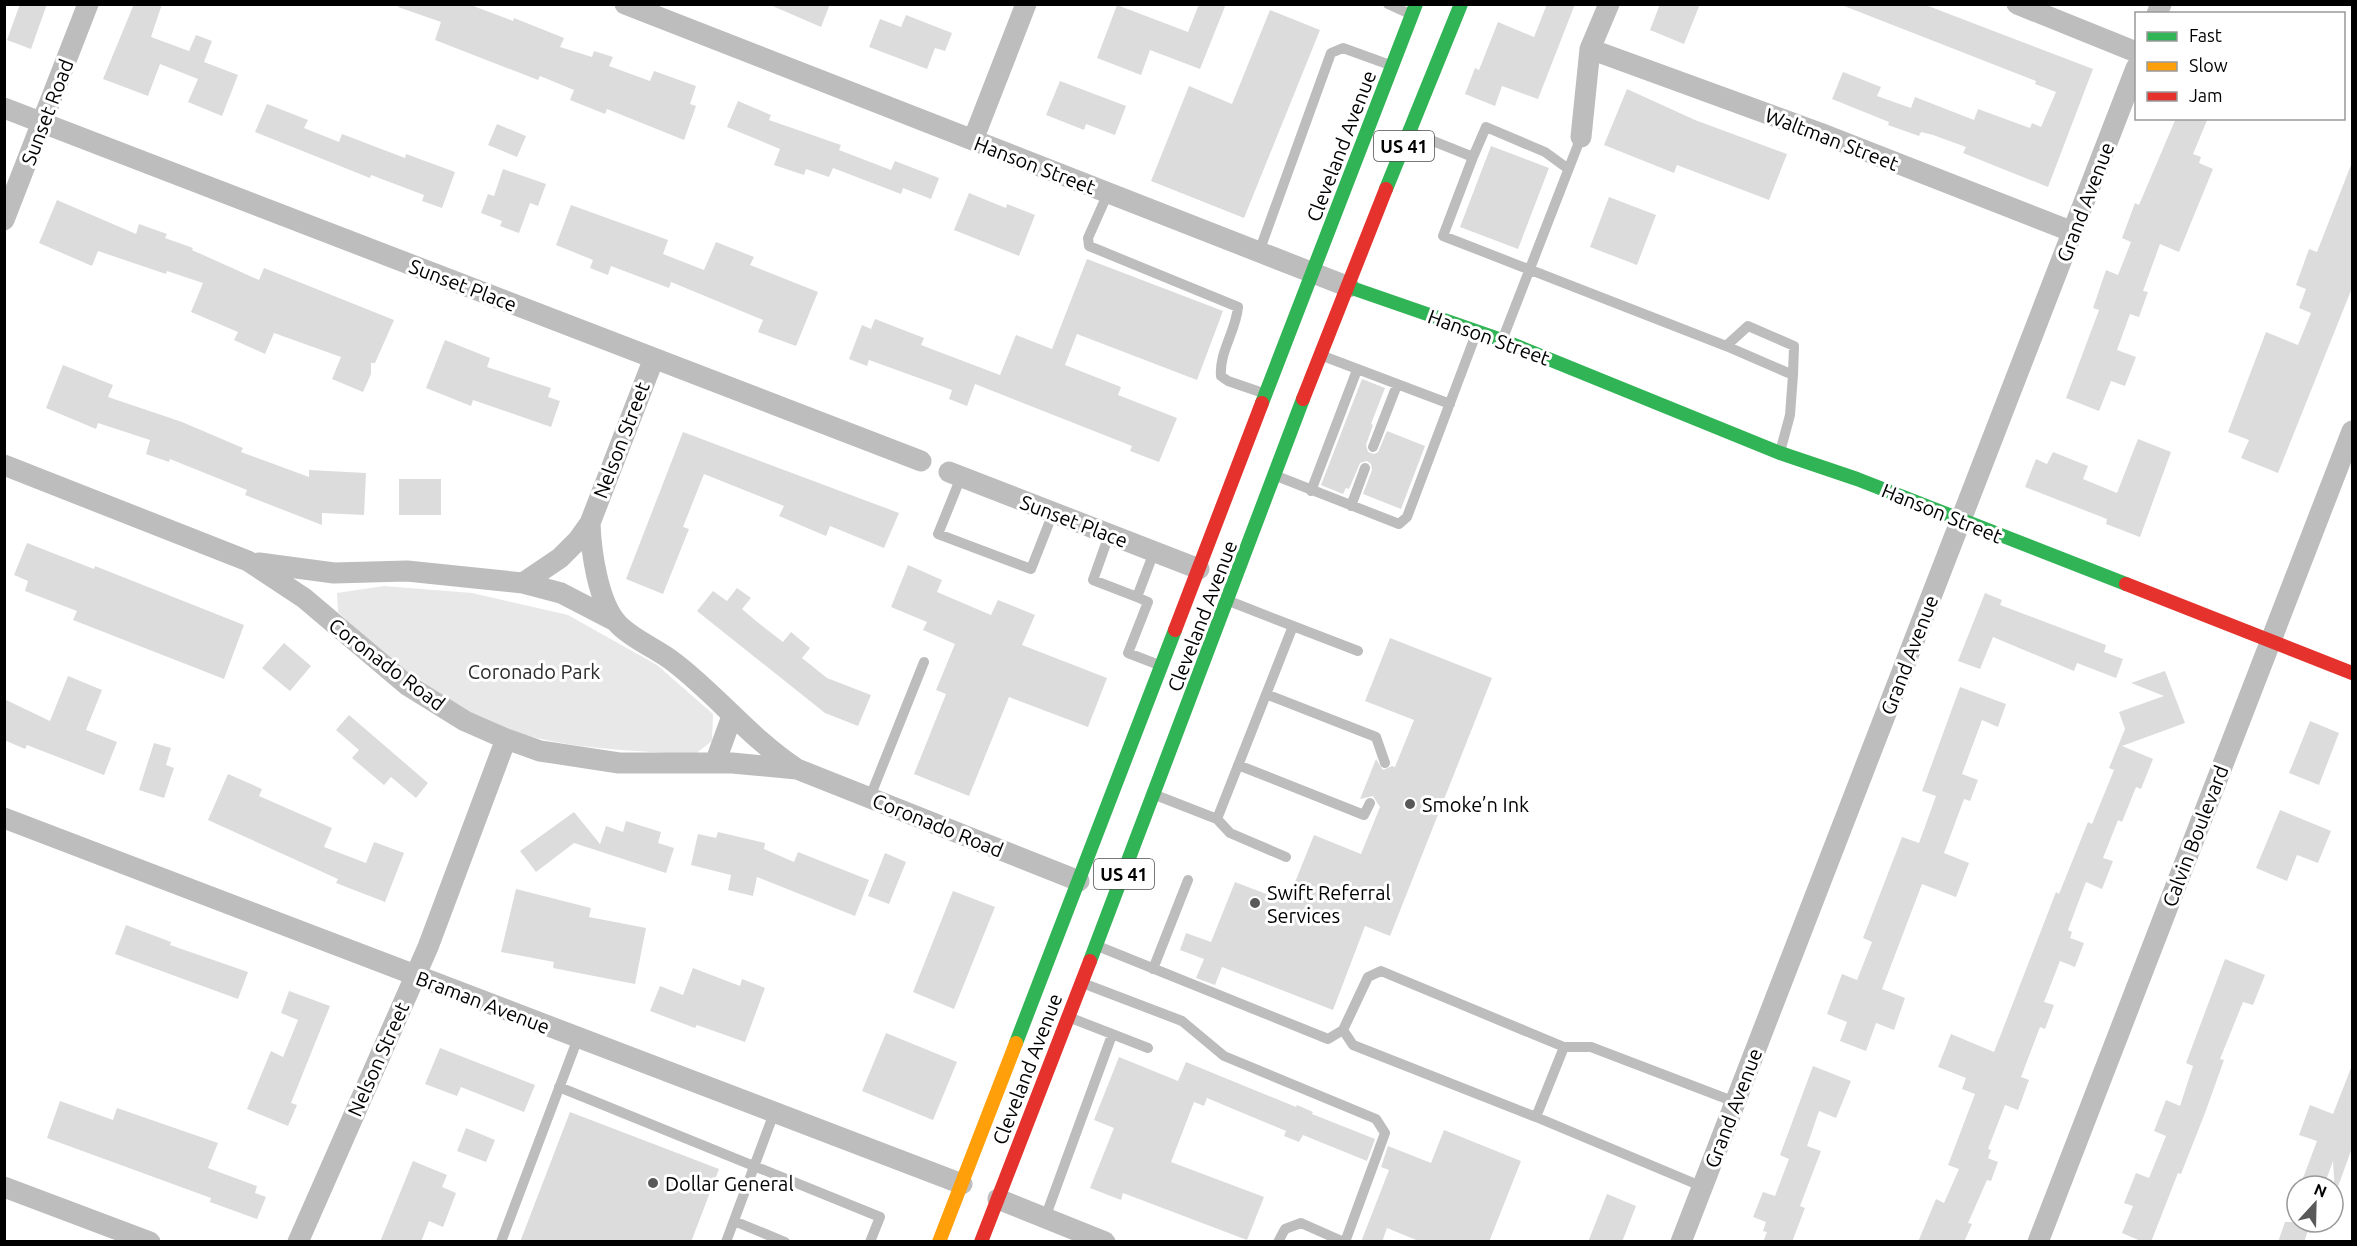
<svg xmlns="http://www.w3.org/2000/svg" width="2357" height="1246" font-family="Ubuntu,sans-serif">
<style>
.green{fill:#e8e8e8}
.building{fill:#dcdcdc}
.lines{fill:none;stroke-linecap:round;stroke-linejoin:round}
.lane{stroke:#bdbdbd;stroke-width:10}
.street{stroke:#bdbdbd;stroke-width:21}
.fast{stroke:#30b455;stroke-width:14}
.slow{stroke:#ff9f0a;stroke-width:14}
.jam{stroke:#e5322d;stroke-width:14}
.poi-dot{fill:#595959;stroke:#fff;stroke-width:2}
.labels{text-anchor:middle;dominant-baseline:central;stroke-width:6;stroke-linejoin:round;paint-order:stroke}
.shield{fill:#fff;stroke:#4c4c4c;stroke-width:1.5}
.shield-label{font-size:18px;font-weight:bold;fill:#000}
.street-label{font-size:20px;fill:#000;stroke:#fff}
.park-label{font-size:20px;fill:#2d2d2d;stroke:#fff}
.poi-label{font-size:20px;fill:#000;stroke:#fff;text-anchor:start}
</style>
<rect width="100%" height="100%" fill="#fff"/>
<path class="green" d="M384 586 472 593 568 615 657 665 713 714 712 741 694 755C634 750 569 750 512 731 446 708 389 659 338 612L337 593Z"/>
<path class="building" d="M20 4H47L31 49 7 40Z
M134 4H162L151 37 189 51 196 35 212 41 204 62 238 75 222 116 188 102 198 79 160 64 148 96 103 79Z
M399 4H468L513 21 514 18 564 38 560 47 592 57 594 51 613 57 609 66 650 81 654 71 696 86 690 104 696 106 684 140 607 109 605 114 570 100 574 90 540 76 538 80 435 40 441 22 398 7Z
M768 4H830L821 27Z
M1199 4H1226L1200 69 1150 50 1141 75 1097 58 1117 5 1188 32Z
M1547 4H1575L1538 99 1502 86 1495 106 1465 94 1475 68 1479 70 1498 22 1534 37Z
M1660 4H1700L1684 44 1650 30Z
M1839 4H1923L2093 69 2048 187 1963 153 1966 147 1933 135 1921 132 1919 136 1888 125 1889 122 1832 99 1843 72 1881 87 1877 96 1911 108 1915 97 1974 120 1978 109 2030 128 2032 123 2041 127 2056 92 2035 84 2036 81Z
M1270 10 1320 30 1244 218 1151 181 1189 86 1232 104Z
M906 15 952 33 945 51 935 48 927 69 869 47 880 19 901 27Z
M1060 81 1126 106 1115 135 1086 124 1084 130 1046 115Z
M1627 89 1695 120 1787 154 1769 200 1677 165 1674 173 1604 145Z
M738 101 771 115 769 120 841 145 839 150 891 170 895 161 939 178 931 199 903 188 901 194 833 168 829 177 806 169 804 175 774 165 780 149 727 127Z
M267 104 308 120 304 128 339 142 342 134 405 158 406 154 455 172 442 208 422 201 424 195 371 175 370 178 255 132Z
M2176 118H2208L2193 154 2201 157 2199 163 2213 169 2179 252 2160 244 2143 291 2148 292 2139 317 2130 314 2117 350 2136 357 2125 386 2111 381 2099 411 2066 398 2099 310 2093 308 2106 270 2118 275 2131 242 2122 238 2135 203 2139 205Z
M497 124 526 136 517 157 488 145Z
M1491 146 1549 168 1518 249 1460 227Z
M2351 165 2352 288 2278 473 2241 458 2249 440 2228 432 2266 332 2298 345 2311 313 2299 308 2306 289 2296 285 2309 249 2317 252Z
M503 169 546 184 538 206 530 203 519 233 500 226 502 221 481 213 488 194 494 196Z
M969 193 1006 208 1007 204 1035 215 1019 256 954 230Z
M1609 197 1656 215 1637 265 1590 247Z
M57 200 136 234 139 224 167 234 165 238 193 248 192 250 259 280 264 268 394 320 375 363H371V374L363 392 332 379 341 357 274 333 265 354 234 340 238 332 191 312 203 283 167 271 166 274 98 251 92 266 39 243Z
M571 205 668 240 663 254 704 270 716 242 754 257 750 265 818 292 796 346 758 332 763 320 671 282 669 288 611 266 608 275 590 268 593 260 556 245Z
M1087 259 1223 311 1197 380 1077 334 1065 365 1121 387 1118 395 1177 418 1159 462 1130 451 1132 446 975 384 967 406 949 399 952 390 869 360 867 366 849 359 862 325 871 329 875 319 924 338 921 345 1000 375 1016 335 1052 349Z
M445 340 490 358 487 367 551 388 548 397 560 401 551 427 473 400 471 406 426 388Z
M63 365 113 385 108 397 182 422 243 448 241 452 309 477V470L366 473 364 515 322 513V525L245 495 247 490 170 459 169 462 146 454 150 440 98 423 96 429 46 408Z
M1362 379 1385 388 1371 424 1373 425 1366 445 1368 452 1374 454 1378 452 1387 431 1425 446 1401 509 1363 494 1372 470 1371 464 1367 461 1360 463 1349 489 1346 488 1343 494 1321 485Z
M683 432 899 513 884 548 830 526 826 536 779 516 784 506 704 474 683 527 689 529 663 594 626 579Z
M2138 439 2171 452 2140 537 2106 524 2107 519 2025 487 2036 459 2047 464 2053 452 2088 466 2083 479 2117 493Z
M399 479H441V515H399Z
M27 543 94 569 95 566 244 625 224 679 73 620 77 611 25 591 28 581 14 575Z
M908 565 942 580 937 592 991 615 998 600 1035 615 1022 645 1107 678 1088 727 1009 697 969 796 914 774 946 694 936 690 955 644 923 630 927 622 891 607Z
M737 588 751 598 742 609 756 621 783 642 791 632 810 648 802 658 827 678 871 695 858 726 825 713 697 611 713 591 727 601Z
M1985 593 2002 600 2000 605 2106 645 2104 652 2123 659 2116 678 2077 663 2074 671 1993 637 1980 669 1958 661Z
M1390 638 1492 678 1390 936 1365 926 1333 1010 1222 967 1215 985 1196 978 1204 959 1180 950 1186 933 1211 942 1235 882 1287 902 1314 835 1361 854 1380 807 1373 796 1360 799 1376 759 1383 770 1392 766 1395 767 1414 720 1365 701Z
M284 643 311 666 290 691 262 668Z
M2165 671 2185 723 2122 746 2153 759 2141 789 2136 787 2122 822 2118 820 2103 858 2113 861 2102 889 2086 882 2068 930 2072 932 2070 938 2084 943 2075 967 2060 961 2044 1002 2054 1005 2045 1029 2040 1027 2021 1077 2029 1080 2018 1110 2005 1105 1988 1149 1991 1150 1988 1158 1998 1162 1991 1181 1987 1180 1968 1223 1972 1224 1964 1242H1918L1936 1199 1944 1203 1959 1169 1948 1165 1975 1094 1962 1089 1966 1078 1938 1067 1951 1034 1994 1052 2056 892 2059 894 2088 822 2092 824 2114 770 2109 768 2125 729 2119 712 2164 696 2131 683Z
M68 676 102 690 86 730 117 742 104 775 27 745 25 749 4 740V699L50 721Z
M1960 687 2006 704 1998 727 1982 720 1962 774 1978 780 1970 801 1964 799 1944 853 1969 863 1956 897 1922 884 1882 989 1905 998 1894 1030 1876 1023 1866 1051 1840 1041 1847 1022 1827 1014 1842 974 1857 980 1872 942 1863 938 1902 837 1919 843 1936 796 1922 791Z
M349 715 428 783 416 798 391 777 384 785 352 758 359 750 336 730Z
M2310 721 2339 733 2319 785 2289 773Z
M154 743 171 748 166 765 174 768 164 798 139 790Z
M228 774 262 789 259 796 332 828 324 847 366 863 374 842 404 853 385 902 336 883 338 879 208 820Z
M2280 810 2331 831 2318 863 2297 855 2287 881 2256 868Z
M574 812 600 844 606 826 623 832 626 821 661 832 658 843 674 848 666 873 574 843 536 872 520 851Z
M718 832 765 843 764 849 794 862 798 852 869 880 855 916 757 877 753 896 728 890 731 875 691 865 698 834 716 838Z
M885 853 906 862 889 904 868 896Z
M516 889 591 908 589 917 646 928 635 984 553 968 554 962 501 952Z
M953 891 995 907 954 1009 913 992Z
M126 925 171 942 170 945 248 972 238 999 115 954Z
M2225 959 2265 975 2253 1005 2243 1002 2220 1059 2224 1060 2205 1113 2181 1174 2178 1173 2151 1242H2143L2122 1233 2133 1206 2124 1203 2136 1173 2149 1178 2166 1136 2154 1131 2166 1100 2180 1106 2193 1066 2186 1063Z
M693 968 740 986 742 979 765 988 745 1042 697 1025 695 1028 650 1011 660 986 683 995Z
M289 991 330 1006 291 1103 297 1105 288 1126 247 1109 271 1051 283 1057 298 1020 281 1013Z
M886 1033 957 1062 933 1120 862 1091Z
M440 1048 535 1085 524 1112 461 1087 457 1096 425 1084Z
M1119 1057 1178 1081 1186 1062 1296 1107 1297 1105 1313 1112 1312 1114 1375 1139 1367 1161 1303 1135 1299 1142 1284 1136 1286 1131 1207 1098 1204 1106 1194 1102 1171 1162 1264 1197 1247 1240 1123 1193 1121 1200 1090 1188 1114 1128 1094 1120Z
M1813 1066 1851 1081 1836 1118 1819 1111 1807 1146 1821 1151 1800 1206 1805 1208 1792 1242H1763L1767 1232 1763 1231 1766 1222 1753 1217 1763 1192 1775 1196 1789 1159 1780 1155Z
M2351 1068 2352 1148 2335 1195 2333 1161 2324 1186H2300L2317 1141 2299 1135 2310 1105 2333 1114Z
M60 1101 113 1120 117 1108 218 1143 208 1168 257 1186 255 1193 266 1197 257 1219 210 1202 211 1198 47 1138Z
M570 1112 719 1169 691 1242H520Z
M466 1128 495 1140 486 1162 457 1151Z
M1444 1130 1521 1161 1489 1242H1421L1387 1228 1382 1242H1361L1389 1170 1381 1167 1388 1146 1431 1163Z
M413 1161 447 1175 442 1187 456 1193 443 1227 429 1221 421 1242H380Z
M1607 1194 1636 1206 1622 1242H1588Z
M2285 1222H2311L2304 1242H2278Z"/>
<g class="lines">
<path class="lane" d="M1388 4 1410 14
M1413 133 1473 157 1486 127 1545 152 1567 168
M1473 157 1443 236 1726 346 1793 375 1790 415 1780 452
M1108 193 1088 238 1089 246 1238 307C1236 331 1219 352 1221 376L1228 381 1263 393
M1259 252 1331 53 1343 48 1390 65
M1503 338 1581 137
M1726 346 1748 326 1794 346 1793 375
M1323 356 1450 404
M1373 447 1397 385
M961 477 938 534 1031 569 1053 513
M1279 477 1399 524 1407 517 1476 334
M1311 491 1357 370
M1351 506 1365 468
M1109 535 1093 580 1137 597 1154 552
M1137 597 1148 602 1128 653 1159 665
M1293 626 1358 651
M1266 694 1376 737 1385 763
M1238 765 1364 815 1370 803
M1158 796 1217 819 1293 626 1229 601
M870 797 924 662
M1217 819 1230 833 1286 857
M1100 947 1328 1039 1343 1030 1368 977 1381 971 1564 1047H1591L1735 1102
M1153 969 1188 880
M1085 984 1182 1021 1224 1056 1376 1119 1385 1133 1345 1242
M1071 1018 1148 1048
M1343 1030 1353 1045 1536 1117
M1564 1047 1536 1117 1703 1187
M559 1087 880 1217 870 1242
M1045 1218 1112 1035
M734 1221 785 1242
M501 1242 578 1038
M726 1242 774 1113
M1278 1242 1285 1229 1301 1223 1344 1242"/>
<path class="street" d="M625 4 1349 287
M2017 4 2136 52
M2157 14 2161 4
M1590 49 1820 133 2073 232
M4 108 921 461
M1581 137 1590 49 1609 4
M973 140 1026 4
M4 220 88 4
M4 465 248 561 304 598 407 685 465 721 506 739 540 751 619 763H732L797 769
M949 472 1199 569
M590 523C591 551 598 603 618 624 633 640 658 649 675 663 718 696 751 739 797 769L1079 881
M259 563 334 573 407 571 523 583 560 558 578 540 590 523 654 358
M523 583 561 593 615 621
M715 763 732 716
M4 818 962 1184
M4 1187 150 1242
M998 1199 1105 1242
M298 1242 428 947 506 739
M1681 1242 2136 68
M2038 1242 2352 431"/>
<path class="fast" d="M1386 189 1461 4
M1349 287 1502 340 1780 453 1857 479 2126 584
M1262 403 1416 4
M1090 961 1303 399
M1016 1043 1175 630"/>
<path class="slow" d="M939 1242 1016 1043"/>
<path class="jam" d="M1303 399 1386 189
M2126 584 2352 673
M1175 630 1262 403
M981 1242 1090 961"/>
</g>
<g class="poi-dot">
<circle cx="1410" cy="804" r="6"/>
<circle cx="1255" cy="903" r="6"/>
<circle cx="653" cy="1183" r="6"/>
</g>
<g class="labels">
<g class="shield">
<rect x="1374" y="131" width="60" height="30" rx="4.5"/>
<rect x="1094" y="859" width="60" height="30" rx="4.5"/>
</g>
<g class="shield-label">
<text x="1404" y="146">US 41</text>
<text x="1124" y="874">US 41</text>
</g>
<g class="street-label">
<text transform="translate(47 112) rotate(-69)">Sunset Road</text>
<text transform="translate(1832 139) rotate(21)">Waltman Street</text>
<text transform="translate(1341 146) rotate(-69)">Cleveland Avenue</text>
<text transform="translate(1035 165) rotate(21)">Hanson Street</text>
<text transform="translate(2085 202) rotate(-69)">Grand Avenue</text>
<text transform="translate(463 285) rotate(21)">Sunset Place</text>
<text transform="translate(1489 337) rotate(20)">Hanson Street</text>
<text transform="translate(621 440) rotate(-69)">Nelson Street</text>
<text transform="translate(1942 513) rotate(22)">Hanson Street</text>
<text transform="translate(1074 521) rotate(21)">Sunset Place</text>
<text transform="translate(1202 616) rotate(-69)">Cleveland Avenue</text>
<text transform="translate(1909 655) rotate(-69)">Grand Avenue</text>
<text transform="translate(387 664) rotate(37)">Coronado Road</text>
<text transform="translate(938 825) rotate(22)">Coronado Road</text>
<text transform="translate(2195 836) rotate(-69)">Calvin Boulevard</text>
<text transform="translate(483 1002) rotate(21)">Braman Avenue</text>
<text transform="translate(378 1059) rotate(-66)">Nelson Street</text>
<text transform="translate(1027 1069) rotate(-69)">Cleveland Avenue</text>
<text transform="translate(1733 1108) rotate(-69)">Grand Avenue</text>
</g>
<g class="park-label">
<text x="534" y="671">Coronado Park</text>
</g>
<g class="poi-label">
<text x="1422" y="804">Smoke’n Ink</text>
<text x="1267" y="892">Swift Referral<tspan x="1267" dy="23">Services</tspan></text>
<text x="665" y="1183">Dollar General</text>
</g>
</g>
<rect width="2357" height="1246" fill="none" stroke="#000000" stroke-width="12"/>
<rect x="2135" y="12" width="210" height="108" fill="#ffffff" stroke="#999999" stroke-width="1.5"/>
<rect x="2147" y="32" width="30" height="9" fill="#30b455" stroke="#999999" stroke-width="1.5"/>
<text x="2189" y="42" font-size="18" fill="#000000">Fast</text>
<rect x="2147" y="62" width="30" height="9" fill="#ff9f0a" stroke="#999999" stroke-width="1.5"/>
<text x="2189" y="72" font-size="18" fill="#000000">Slow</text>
<rect x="2147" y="92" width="30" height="9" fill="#e5322d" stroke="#999999" stroke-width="1.5"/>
<text x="2189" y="102" font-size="18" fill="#000000">Jam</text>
<g transform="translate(2315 1204) rotate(22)"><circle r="28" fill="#ffffff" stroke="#999999" stroke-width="1.5"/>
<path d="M0-4.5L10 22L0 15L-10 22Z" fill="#595959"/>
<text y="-9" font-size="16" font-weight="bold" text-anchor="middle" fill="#000000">N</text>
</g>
</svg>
